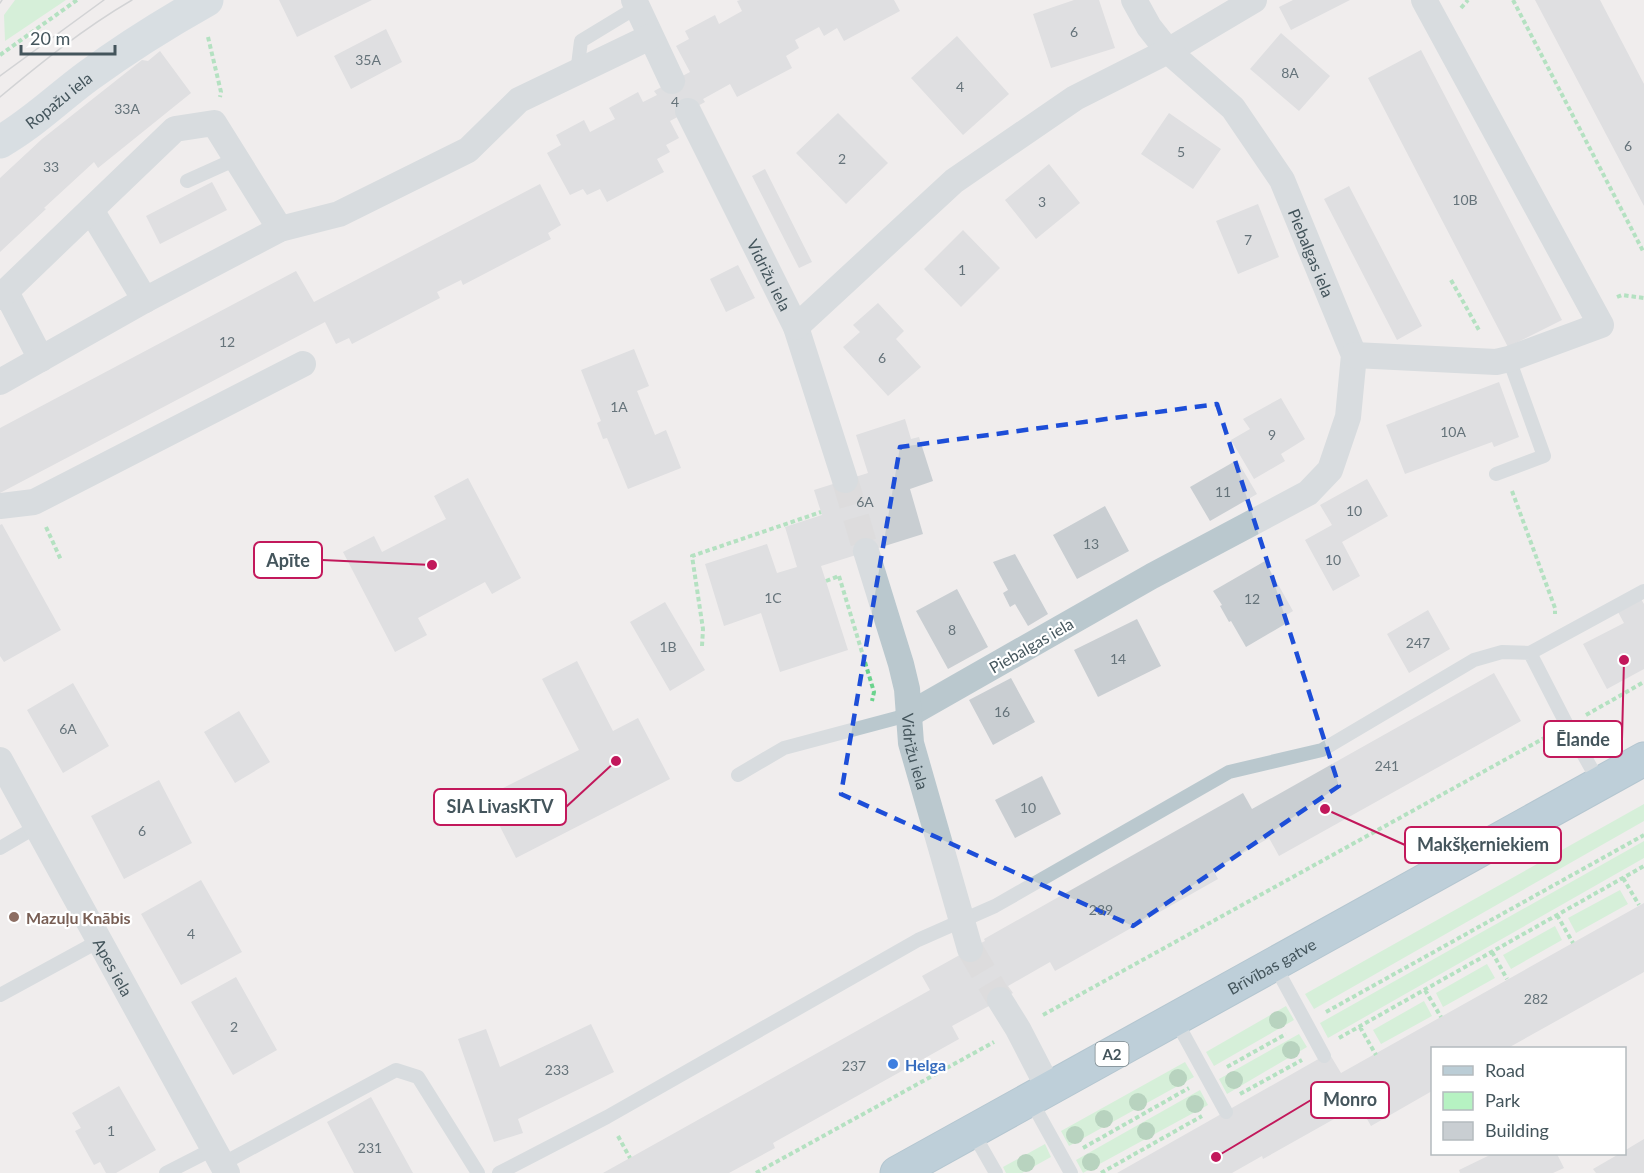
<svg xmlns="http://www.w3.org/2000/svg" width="1644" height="1173" font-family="Lato,sans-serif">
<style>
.green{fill:#b6f2c2}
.building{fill:#c9ced2}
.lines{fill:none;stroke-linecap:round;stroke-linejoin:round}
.street-tunnel{stroke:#c5c7c9;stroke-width:26;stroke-dasharray:26 13;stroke-linecap:butt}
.highway-casing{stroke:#6b97ad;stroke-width:35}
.path{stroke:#6bd38d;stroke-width:4;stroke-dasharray:4.5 3;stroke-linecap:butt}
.lane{stroke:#bac8ce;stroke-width:14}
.street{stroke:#bac8ce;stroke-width:26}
.secondary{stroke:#bbcdd6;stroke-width:33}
.highway{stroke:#80abc1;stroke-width:33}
.tram{stroke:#aeb4b8;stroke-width:1.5}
.tree{fill:#74b387}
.marked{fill:none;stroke:#1d4ed8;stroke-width:4.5;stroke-dasharray:12 8;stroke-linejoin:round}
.education-dot{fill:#8d6e63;stroke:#fff;stroke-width:2}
.shop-dot{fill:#3f7fe0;stroke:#fff;stroke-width:2}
.labels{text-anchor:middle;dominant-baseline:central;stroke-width:4.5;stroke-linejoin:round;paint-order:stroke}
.number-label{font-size:14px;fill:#65737a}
.shield{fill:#fff;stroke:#7c888d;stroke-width:1.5}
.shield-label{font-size:15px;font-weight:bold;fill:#44555c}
.street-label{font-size:16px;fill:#44555c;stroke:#fff}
.education-label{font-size:16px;font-weight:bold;fill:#785e54;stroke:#fff;text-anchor:start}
.shop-label{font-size:16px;font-weight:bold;fill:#366cbe;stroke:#fff;text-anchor:start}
.leader{fill:none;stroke:#c2185b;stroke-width:2}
.callout-dot{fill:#c2185b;stroke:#fff;stroke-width:2}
.callout{fill:#fff;stroke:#c2185b;stroke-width:2}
.callout-label{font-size:18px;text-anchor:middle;font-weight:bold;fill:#44555c}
</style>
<rect width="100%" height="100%" fill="#f0eded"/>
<path class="green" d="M15 0H66L5 41 4 15Z
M1644 804V821L1314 1009 1305 994Z
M1644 841V858L1328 1038 1320 1023Z
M1620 890 1628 904 1576 933 1568 918Z
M1555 926 1562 940 1511 969 1503 955Z
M1487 964 1495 978 1443 1007 1436 993Z
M1424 1001 1432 1016 1381 1044 1373 1030Z
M1286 1006 1294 1020 1214 1066 1206 1052Z
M1299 1034 1307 1047 1227 1094 1219 1079Z
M1185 1062 1194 1077 1069 1146 1061 1131Z
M1200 1090 1208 1105 1083 1173 1076 1160Z
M1045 1144 1051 1157 1022 1173H1006L1003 1167Z"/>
<path class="building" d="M279 0H372L297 37Z
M740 0H894L900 11 844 41 837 28 824 36 819 27 795 40 799 48 786 56 792 68 737 97 730 84 703 99 705 102 670 121 679 138 666 145 670 152 657 159 664 172 607 202 600 189 587 195 583 189 570 195 547 153 561 145 556 135 584 120 590 132 615 119 609 108 638 92 643 102 657 95 654 91 690 72 676 46 689 39 685 31 715 15 719 24 742 11 737 1Z
M1074 0H1099L1115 48 1051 68 1033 14Z
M1293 0H1350L1291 30 1279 7Z
M1535 0H1600L1644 84V206Z
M386 29 402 62 351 89 334 56Z
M1281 33 1330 76 1299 111 1250 69Z
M957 36 1009 94 963 135 911 78Z
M1421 50 1562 320 1508 347 1368 78Z
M160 51 191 93 98 168 94 162 44 208 46 209 0 252V178L42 139 142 60 148 61Z
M838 113 888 163 846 204 796 153Z
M1169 113 1221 149 1193 189 1141 154Z
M1049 164 1080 203 1036 239 1005 200Z
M765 169 812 262 799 268 752 176Z
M212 182 227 210 160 244 146 216Z
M540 184 561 225 548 233 551 239 463 285 461 280 437 292 440 298 352 344 349 338 336 344 325 322 0 493V428L296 271 314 302Z
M1349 186 1422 326 1397 340 1324 199Z
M1258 204 1279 257 1238 274 1216 221Z
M963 230 1000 268 961 307 924 269Z
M738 265 755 298 726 312 710 279Z
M878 303 904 331 896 339 921 367 888 396 843 347 860 332 853 325Z
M634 349 649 386 637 391 655 435 666 430 681 468 628 489 607 438 603 439 597 423 601 421 581 370Z
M1499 382 1519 437 1494 447 1492 442 1405 474 1386 425Z
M1281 398 1305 439 1281 454 1285 461 1254 479 1231 440 1250 429 1243 419Z
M905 419 911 439 919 437 933 481 910 489 923 534 821 566 848 650 780 672 761 613 724 626 705 564 767 544 777 573 797 567 785 527 822 515 814 490 868 473 856 435Z
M1237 460 1257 494 1210 521 1190 487Z
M468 478 521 578 492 594 485 582 418 618 427 635 395 652 343 552 374 536 382 552 446 519 434 496Z
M1367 479 1388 516 1342 542 1360 576 1333 591 1305 540 1332 525 1320 505Z
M1105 506 1129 551 1077 579 1053 535Z
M2 524 61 630 4 662 0 656V525Z
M1015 554 1048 614 1028 626 1015 604 1010 607 1003 593 1008 590 993 562Z
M1265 561 1293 611 1283 617 1287 623 1246 647 1231 621 1229 622 1220 606 1222 605 1213 591Z
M957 589 988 647 948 669 916 611Z
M1641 599 1644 604V669L1607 689 1583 644 1624 623 1618 612Z
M665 602 705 670 670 691 630 622Z
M1428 610 1450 649 1409 673 1387 634Z
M1137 619 1161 666 1098 697 1074 650Z
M577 661 613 731 638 718 670 779 516 858 485 797 579 750 542 679Z
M1494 673 1521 721 1279 856 1269 838 1213 870 1218 879 1055 971 1050 962 1008 986 1013 993 952 1026 959 1039 773 1143 775 1148 729 1173H603L930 990 922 976 983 942 985 941 984 939 1243 793 1252 809Z
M1011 678 1035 722 993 745 969 700Z
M73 683 109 746 63 773 27 710Z
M239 711 270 762 235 783 204 732Z
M1042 776 1061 814 1015 838 995 800Z
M159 780 192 843 124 879 91 816Z
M201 880 242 952 181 985 141 914Z
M1644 903V972L1508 1048H1432V1091L1371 1126 1359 1105 1263 1159 1262 1156 1232 1173H1117L1329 1053 1341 1073Z
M236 977 277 1050 233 1075 191 1002Z
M591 1024 614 1072 518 1119 523 1133 494 1142 458 1039 486 1029 500 1067Z
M119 1086 156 1150 116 1173H106L100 1162 94 1165 75 1131 81 1128 72 1113Z
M371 1097 413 1173H354L327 1122Z
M1644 1139V1173H1596L1593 1169 1619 1154H1624V1151Z
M1489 1154H1557L1564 1168 1553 1173H1460L1459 1170 1490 1155Z"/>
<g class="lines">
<path class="street-tunnel" d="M845 480 866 551
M970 949 1000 1000"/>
<g class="highway-casing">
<g id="highway">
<path id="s6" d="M897 1173 1644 759"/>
</g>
</g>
<path class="path" d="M1513 0 1644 253
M1461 8 1468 0
M208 37 221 92 220 97
M0 55 77 0
M1451 280 1480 332
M1617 297 1622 295 1644 298
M1512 491 1555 608V614
M46 527 61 560
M839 576 874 692 872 701
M826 581 839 576
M702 646 703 629 692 556 821 512
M1586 715 1644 682
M1623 878 1639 905
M1557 915 1573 943
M1492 952 1507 979
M1425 990 1441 1017
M1326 1012 1644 835
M1043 1015 1548 736
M1360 1027 1376 1055
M1339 1038 1644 866
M1227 1067 1286 1034
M1240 1094 1302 1060
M618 1136 630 1158
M1083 1148 1189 1088
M756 1173 994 1042
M1101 1173 1202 1116"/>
<path class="lane" d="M577 73 581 41 637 7
M187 181 236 159
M1496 474 1544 456 1509 359
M1530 653 1644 591
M738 775 784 748 908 715
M0 848 36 827
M1274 964 1324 1056
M0 995 99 941
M1175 1019 1226 1112
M1030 1099 1071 1173
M972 1131 996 1173
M222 1164 396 1070 418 1077 478 1173
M166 1173 213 1149
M499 1173 607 1117 918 940 995 906 1229 772 1322 750 1474 660 1502 652 1530 653 1567 725 1600 784"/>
<g class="street">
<path d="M634 0 672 81"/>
<path d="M1134 0 1149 27 1168 51 1254 0"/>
<path id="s1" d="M688 111 796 327 845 480"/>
<path d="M91 210 145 300"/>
<path d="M6 292 41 359"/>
<path d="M0 297 175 129 214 123 280 229"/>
<path id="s2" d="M796 327 954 181 1075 98 1168 51 1233 108 1282 180 1354 355 1348 417 1330 470 1308 493 1152 576 908 715"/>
<path d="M1354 355 1496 362 1509 359 1601 325 1424 0"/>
<path d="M0 382 145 300 280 229 339 214 468 150 519 100 650 37"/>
<path d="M0 506 34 502 303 364"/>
<path id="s3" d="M866 551 901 664 907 689 911 743 970 949"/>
<path id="s4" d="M0 760 227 1173"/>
<path d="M1000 1000 1018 1029 1049 1089"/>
</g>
<path class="secondary" id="s5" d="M0 142C32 124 58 98 88 76 126 48 166 23 207 0"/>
<use href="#highway" class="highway"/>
<path class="tram" d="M0 3 2 0
M0 76 104 0
M0 97C42 62 84 28 132 0"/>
</g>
<g class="tree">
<circle cx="1278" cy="1020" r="9"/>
<circle cx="1291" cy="1050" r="9"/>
<circle cx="1178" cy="1078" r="9"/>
<circle cx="1234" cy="1080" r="9"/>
<circle cx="1138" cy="1102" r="9"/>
<circle cx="1195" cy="1104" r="9"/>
<circle cx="1104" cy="1119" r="9"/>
<circle cx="1146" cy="1131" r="9"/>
<circle cx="1075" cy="1135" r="9"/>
<circle cx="1091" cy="1162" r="9"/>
<circle cx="1026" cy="1163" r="9"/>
</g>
<path d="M0 0H1644V1173H0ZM1217 404 1339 786 1133 926 841 794 900 447Z" fill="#f0eded" fill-opacity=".55" fill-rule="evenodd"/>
<path class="marked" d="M1217 404 1339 786 1133 926 841 794 900 447Z"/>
<circle class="education-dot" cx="14" cy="917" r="6"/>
<circle class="shop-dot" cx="893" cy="1064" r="6"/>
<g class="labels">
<g class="number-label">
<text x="1074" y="31">6</text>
<text x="368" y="59">35A</text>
<text x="1290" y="72">8A</text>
<text x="960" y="86">4</text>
<text x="675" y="101">4</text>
<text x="127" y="108">33A</text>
<text x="1628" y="145">6</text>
<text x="1181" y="151">5</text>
<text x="842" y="158">2</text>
<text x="51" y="166">33</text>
<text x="1465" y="199">10B</text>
<text x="1042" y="201">3</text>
<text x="1248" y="239">7</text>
<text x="962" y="269">1</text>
<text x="227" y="341">12</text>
<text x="882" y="357">6</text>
<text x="619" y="406">1A</text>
<text x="1453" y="431">10A</text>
<text x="1272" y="434">9</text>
<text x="1223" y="491">11</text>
<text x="865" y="501">6A</text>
<text x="1354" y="510">10</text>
<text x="1091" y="543">13</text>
<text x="1333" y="559">10</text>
<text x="773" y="597">1C</text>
<text x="1252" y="598">12</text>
<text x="952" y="629">8</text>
<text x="1418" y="642">247</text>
<text x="668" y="646">1B</text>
<text x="1118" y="658">14</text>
<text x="1002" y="711">16</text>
<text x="68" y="728">6A</text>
<text x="1387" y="765">241</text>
<text x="1028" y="807">10</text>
<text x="142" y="830">6</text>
<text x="1101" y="909">239</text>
<text x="191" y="933">4</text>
<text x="1536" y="998">282</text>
<text x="234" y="1026">2</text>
<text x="854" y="1065">237</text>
<text x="557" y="1069">233</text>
<text x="111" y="1130">1</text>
<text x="370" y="1147">231</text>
</g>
<rect class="shield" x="1095.5" y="1042" width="33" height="24" rx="4.5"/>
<g class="shield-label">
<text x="1112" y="1054">A2</text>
</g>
<g class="street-label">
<text stroke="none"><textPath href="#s5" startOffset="72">Ropažu iela</textPath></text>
<text stroke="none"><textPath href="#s2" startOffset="718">Piebalgas iela</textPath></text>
<text stroke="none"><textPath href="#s1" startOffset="183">Vidrižu iela</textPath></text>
<text transform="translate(1031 645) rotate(-30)">Piebalgas iela</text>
<text stroke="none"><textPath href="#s3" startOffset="207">Vidrižu iela</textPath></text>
<text stroke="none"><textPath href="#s6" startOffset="428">Brīvības gatve</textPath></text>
<text stroke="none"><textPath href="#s4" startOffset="236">Apes iela</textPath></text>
</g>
<g class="education-label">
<text x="26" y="917">Mazuļu Knābis</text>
</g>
<g class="shop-label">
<text x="905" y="1064">Helga</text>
</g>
</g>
<path class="leader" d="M432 565L322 560M1624 660L1622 739M616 761L566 807M1325 809L1405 845M1216 1157L1311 1100"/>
<g class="callout-dot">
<circle cx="432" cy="565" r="6"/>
<circle cx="1624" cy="660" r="6"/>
<circle cx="616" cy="761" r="6"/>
<circle cx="1325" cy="809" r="6"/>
<circle cx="1216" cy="1157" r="6"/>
</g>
<g class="callout">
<rect x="254" y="542" width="68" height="36" rx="6"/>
<rect x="1544" y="721" width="78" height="36" rx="6"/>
<rect x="434" y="789" width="132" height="36" rx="6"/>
<rect x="1405" y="827" width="156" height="36" rx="6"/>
<rect x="1311" y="1082" width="78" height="36" rx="6"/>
</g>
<g class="callout-label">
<text x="288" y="567">Apīte</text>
<text x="1583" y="746">Ēlande</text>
<text x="500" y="813">SIA LivasKTV</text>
<text x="1483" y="851">Makšķerniekiem</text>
<text x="1350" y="1106">Monro</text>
</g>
<rect x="1431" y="1047" width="195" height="108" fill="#ffffff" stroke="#b4bbbe" stroke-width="1.5"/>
<rect x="1443" y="1066" width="30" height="9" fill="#bbcdd6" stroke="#b4bbbe" stroke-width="1.5"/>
<text x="1485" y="1077" font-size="18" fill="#44555c">Road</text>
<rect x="1443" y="1092" width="30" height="18" fill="#b6f2c2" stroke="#b4bbbe" stroke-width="1.5"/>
<text x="1485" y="1107" font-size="18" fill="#44555c">Park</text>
<rect x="1443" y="1122" width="30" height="18" fill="#c9ced2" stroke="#b4bbbe" stroke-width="1.5"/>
<text x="1485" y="1137" font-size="18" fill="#44555c">Building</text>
<path d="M21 45v9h94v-9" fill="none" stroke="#44555c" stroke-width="3"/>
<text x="30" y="45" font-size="18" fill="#44555c" stroke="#ffffff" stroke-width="4.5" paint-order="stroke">20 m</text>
</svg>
